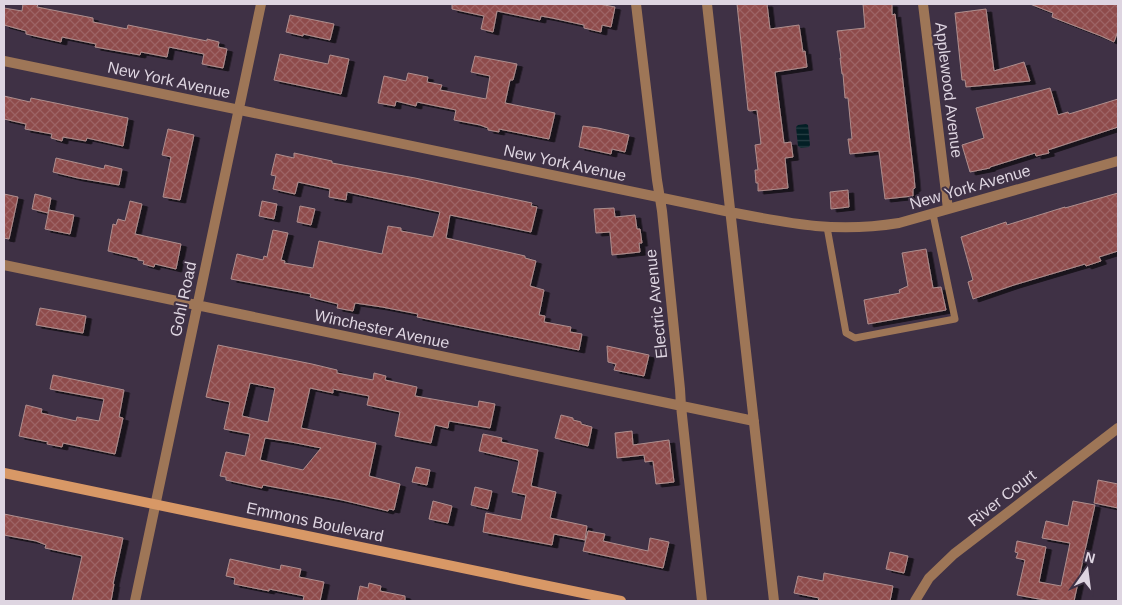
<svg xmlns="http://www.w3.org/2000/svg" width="1122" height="605" font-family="Arial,sans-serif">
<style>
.water{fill:url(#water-rules)}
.building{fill:url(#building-cross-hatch);stroke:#ae8e8d;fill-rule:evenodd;filter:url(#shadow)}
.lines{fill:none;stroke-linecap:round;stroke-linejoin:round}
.lane{stroke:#9e7657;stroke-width:7}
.street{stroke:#9e7657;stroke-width:10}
.secondary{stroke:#d89866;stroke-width:10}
.labels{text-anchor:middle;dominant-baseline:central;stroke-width:4;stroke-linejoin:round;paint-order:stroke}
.street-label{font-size:16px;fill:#ded5e1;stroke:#3f3145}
</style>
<defs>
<pattern id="water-rules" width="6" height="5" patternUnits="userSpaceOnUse" patternTransform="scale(1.25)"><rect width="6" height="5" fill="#031f25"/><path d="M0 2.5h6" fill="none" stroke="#273f44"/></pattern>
<pattern id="building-cross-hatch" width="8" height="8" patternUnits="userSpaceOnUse" patternTransform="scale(1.25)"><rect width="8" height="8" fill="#8e4b4b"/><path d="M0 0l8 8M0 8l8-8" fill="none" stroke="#9d6465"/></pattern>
<filter id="shadow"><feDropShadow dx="5.5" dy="3" stdDeviation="0" flood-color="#0009"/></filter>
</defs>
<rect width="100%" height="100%" fill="#3f3145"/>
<path class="water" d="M806 124 808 125 810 145 809 147 801 148 798 146 796 127 798 125Z"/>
<path class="building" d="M23 4H38L37 7 93 18V22L127 29 128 25 207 41V39L219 42 218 47 227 49 223 68 202 64 204 54 169 47 167 57 141 52 140 55 95 47 96 44 62 37 61 42 26 34V31L4 25V8L22 11Z
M452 4H599L615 7 611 27 602 25 601 32 584 28V25L552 18 541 16 540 20 497 11 493 32 481 29 484 16 452 9Z
M737 4H767L770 29 799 25 803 52 805 51 807 67 775 72 784 143 791 142 793 157 785 158 788 188 758 191V183H756L755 170H758L755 145 761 144 757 110 750 111 748 110Z
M863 4H892V15L895 14 914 176 915 188 913 189V196L885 199 879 151 850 154 848 139H852L848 98H845L843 74H842L840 58H841L837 31 865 28Z
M1030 4H1118V31L1114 42 1101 36 1052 17 1053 13Z
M986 9 994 71 1024 62 1030 81 966 87 965 80H962L955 13Z
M290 15 334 24 330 40 303 34V36L286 32Z
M280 54 328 64 330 55 349 59 341 94 274 80Z
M475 56 517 64 513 80H510L505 103 555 113 549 139 499 129V132L488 130V128L480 125 454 120 456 110 417 102 416 106 396 101 395 106 378 103 384 76 406 81 408 73 428 77 427 82 442 85 440 90 486 99 490 76 471 72Z
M1050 88 1058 115 1068 112 1069 114 1118 99V127L1048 150 1049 153 1036 156 1035 153 990 167V168L970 172 962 145 984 138 976 108Z
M4 96 30 102 31 98 128 118 123 146 87 138 86 141 63 137 62 141 51 138 52 134 25 129 26 124 4 119Z
M583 126 598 128 629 135 625 152 612 149 611 154 579 147Z
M168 129 194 135 180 200 163 197 171 157 162 155Z
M294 153 332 161V163L415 178 532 203 531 206 537 207 531 232 450 215 446 238 525 256V258L536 261 530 286 544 290 539 315 545 316 544 322 571 327 570 332 582 334 579 350 417 317 418 314 382 307 355 303 353 311 337 308 338 304 310 297 311 294 231 279 237 254 263 260 264 256 267 257 273 230 288 233 281 260 285 261 284 263 313 268 319 241 382 254 388 226 401 228V231L433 237 440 212 347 192 346 200 329 197 330 189 298 182 295 194 273 189 276 176 271 175 276 154 294 158Z
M56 158 104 169 105 165 122 169 119 185 78 178 53 172Z
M848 190 849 207 831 209 830 192Z
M1118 193V251L1099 257 1101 261 1086 266 1085 264 1014 285 973 299 968 282 973 280 961 237 1006 222 1007 225 1065 207V208Z
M4 194 18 197 9 239 4 238Z
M35 194 51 198 48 213 32 209Z
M130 201 142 204 135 234 181 244 176 269 155 264 154 267 143 264 144 261 138 260V258L108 251 113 224 116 225 118 219 125 221Z
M262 201 277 204 274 219 259 216Z
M300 206 315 209 311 225 297 222Z
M614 208 615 217 635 215 637 229H640L642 243H639L640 252 612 255 610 232 596 233 594 209Z
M49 210 74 215 70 234 45 229Z
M926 249 933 288 941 287 946 310 868 324 864 300 900 293 899 290 908 286 902 253Z
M40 308 86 316 83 333 36 325Z
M218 345 312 364 337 370V373L373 380 374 373 386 376 385 380 417 387 415 396 478 407 479 401 495 404 490 428 449 421 448 428 435 425 431 443 395 436 400 412 367 405 369 396 333 389V393L310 388 301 428 376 443 369 476 400 484 394 510 389 509 388 511 342 500 263 485 262 488 226 480V477L220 476 226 452 245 456 250 434 224 429 230 402 206 397ZM250 383 275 388 268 422 242 416ZM265 438 291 442 321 448 303 470 260 460Z
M607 346 649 355 644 376 614 370 616 364 608 362Z
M53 375 124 390 119 417 123 418 115 454 63 443 62 447 47 444 48 442 19 436 26 405 42 409 41 413 76 421 77 417 99 421 104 399 50 389Z
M561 415 573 418V420L581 422V424L592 427 588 446 555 438Z
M632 431 633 445 669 440 674 482 656 484 653 461 645 462 644 455 617 458 615 433Z
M483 434 502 438 501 442 538 450 531 486 556 492 550 518 587 526 585 540 554 534 552 545 483 532 486 513 521 520 526 495 512 492 519 462 518 460 479 451Z
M416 467 430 470 427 485 412 482Z
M1098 480 1118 484V508L1094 503Z
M475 487 492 491 488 509 471 505Z
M433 501 452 506 448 523 429 519Z
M1073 501 1095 505 1074 601H1050L1017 595 1025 560 1016 558 1018 553 1015 552 1017 541 1046 547 1039 582 1061 586 1070 543 1042 538 1046 521 1068 526Z
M4 514 123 538 113 584H114L111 601H72L82 556 45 548 46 545 36 541 4 535Z
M588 531 605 534 603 541 648 551 650 538 669 542 663 568 583 551Z
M890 552 908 556 904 573 886 569Z
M230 559 280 570 281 565 301 569 299 577 324 582 320 601H303L304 596 269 589V591L234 584 235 578 226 576Z
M824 573 893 586 890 601H818L819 598 794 593 798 576 823 581Z
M369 583 381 586 380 591 405 596V601H357L360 586 368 588Z"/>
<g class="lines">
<path class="lane" d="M827 227 846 333 855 338 955 319 933 214"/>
<path class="street" d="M636 4 657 180 662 211 680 389 681 406 702 601
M707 4 774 601
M923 4 948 209
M4 61 730 212C792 224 836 233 899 223L1118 161
M4 265 754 421
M135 601 261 4
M915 601 929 578 954 554 1118 428"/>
<path class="secondary" d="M4 473 621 601"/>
</g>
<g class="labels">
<g class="street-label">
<text transform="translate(169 80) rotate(12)">New York Avenue</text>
<text transform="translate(949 90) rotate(83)">Applewood Avenue</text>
<text transform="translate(565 163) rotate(12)">New York Avenue</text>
<text transform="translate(970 187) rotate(-16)">New York Avenue</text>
<text transform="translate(183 299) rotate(-78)">Gohl Road</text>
<text transform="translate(656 304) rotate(-96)">Electric Avenue</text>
<text transform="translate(382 329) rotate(12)">Winchester Avenue</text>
<text transform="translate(1002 498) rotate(-38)">River Court</text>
<text transform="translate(315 522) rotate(12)">Emmons Boulevard</text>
</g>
</g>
<rect width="1122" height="605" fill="none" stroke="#ded5e1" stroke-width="10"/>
<g transform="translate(1087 570) rotate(14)" stroke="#3f3145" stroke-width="4" paint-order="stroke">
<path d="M0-4L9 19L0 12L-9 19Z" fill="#ded5e1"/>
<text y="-8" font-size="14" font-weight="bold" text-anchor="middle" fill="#ded5e1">N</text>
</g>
</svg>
